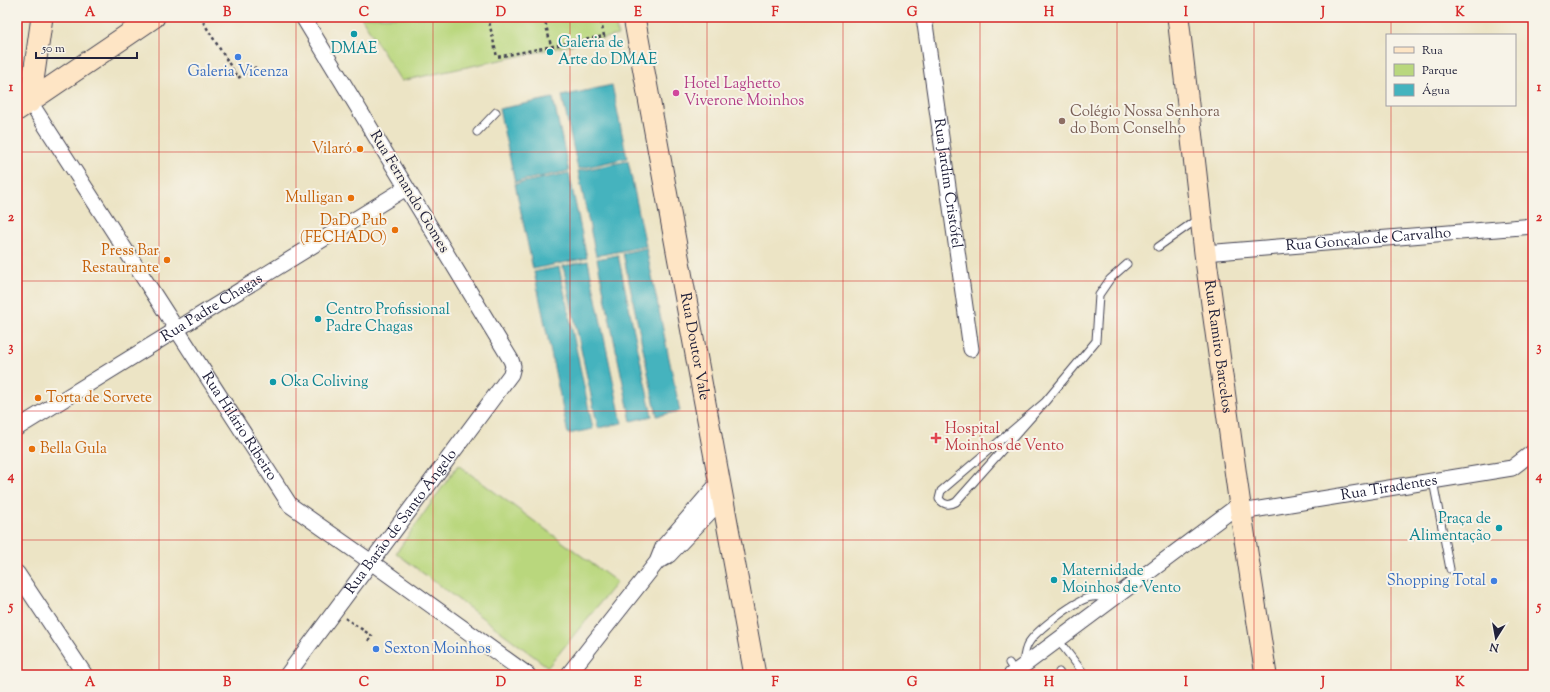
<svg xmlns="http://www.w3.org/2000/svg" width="1550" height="692" font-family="'Sorts Mill Goudy',serif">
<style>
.green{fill:#b9d77d;stroke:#6e7c5c}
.water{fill:#44b3be;stroke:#336a7c}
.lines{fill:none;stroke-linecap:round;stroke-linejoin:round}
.lane-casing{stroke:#403f50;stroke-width:9}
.street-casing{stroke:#403f50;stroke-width:17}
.secondary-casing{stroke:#403f50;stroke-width:23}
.path{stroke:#403f50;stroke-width:2.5;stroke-dasharray:3 3;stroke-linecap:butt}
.lane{stroke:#fff;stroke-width:7}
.street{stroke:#fff;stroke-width:15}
.secondary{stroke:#fee5c5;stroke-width:21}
.grid{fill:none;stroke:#d62828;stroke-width:1;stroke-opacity:0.55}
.culture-dot{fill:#0f9aa8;stroke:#f7f3e8;stroke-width:1.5}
.shop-dot{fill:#3f7fe0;stroke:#f7f3e8;stroke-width:1.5}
.hotel-dot{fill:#d1479c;stroke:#f7f3e8;stroke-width:1.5}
.education-dot{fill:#8d6e63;stroke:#f7f3e8;stroke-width:1.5}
.food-dot{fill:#e8710a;stroke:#f7f3e8;stroke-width:1.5}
.health-dot{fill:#e0444e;stroke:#f7f3e8;stroke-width:1.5}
.labels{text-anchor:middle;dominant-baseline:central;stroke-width:4;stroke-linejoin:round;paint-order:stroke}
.culture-label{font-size:15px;fill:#0d838f;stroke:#f7f3e8;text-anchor:start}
.shop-label{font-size:15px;fill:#366cbe;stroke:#f7f3e8}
.hotel-label{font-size:15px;fill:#b23c85;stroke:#f7f3e8;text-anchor:start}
.education-label{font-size:15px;fill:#785e54;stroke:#f7f3e8;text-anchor:start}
.food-label{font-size:15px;fill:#c56008;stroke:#f7f3e8;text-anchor:end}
.street-label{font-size:15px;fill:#22223b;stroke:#f7f3e8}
.health-label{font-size:15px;fill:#be3a42;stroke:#f7f3e8;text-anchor:start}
.neatline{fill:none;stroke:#d62828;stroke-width:1.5}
.grid-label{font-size:13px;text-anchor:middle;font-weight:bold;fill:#d62828}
</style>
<rect width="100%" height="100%" fill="#f7f3e8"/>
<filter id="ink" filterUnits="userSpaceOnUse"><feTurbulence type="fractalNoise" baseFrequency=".025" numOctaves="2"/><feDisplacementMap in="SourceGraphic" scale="8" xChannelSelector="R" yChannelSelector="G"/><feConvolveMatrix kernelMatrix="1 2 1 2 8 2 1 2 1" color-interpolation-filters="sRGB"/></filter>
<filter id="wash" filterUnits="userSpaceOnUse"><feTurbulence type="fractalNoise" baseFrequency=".012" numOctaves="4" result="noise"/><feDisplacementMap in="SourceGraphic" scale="16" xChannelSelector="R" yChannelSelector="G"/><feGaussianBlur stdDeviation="0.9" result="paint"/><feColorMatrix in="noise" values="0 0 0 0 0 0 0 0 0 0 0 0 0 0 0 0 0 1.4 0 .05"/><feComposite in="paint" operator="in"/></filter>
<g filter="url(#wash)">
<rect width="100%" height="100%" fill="#ece4c5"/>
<path class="green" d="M361 17H614L618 35 401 81Z
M458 465 617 582 548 667 396 553Z"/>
<path class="water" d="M612 85 627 158 578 169 562 96Z
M553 98 569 171 515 182 499 109Z
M628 161 646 246 596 256 578 171Z
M569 173 587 258 533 269 515 184Z
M646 248 680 411 657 416 623 253Z
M618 255 652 416 631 421 597 259Z
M588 261 622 423 598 428 563 266Z
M559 267 593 429 568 434 534 272Z"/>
</g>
<g filter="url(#ink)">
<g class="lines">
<g class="lane-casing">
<path id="lane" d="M477 132 496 112
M1158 247 1199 218
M1045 402 941 491 939 499C944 505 949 506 956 502L1045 402 1096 341 1099 295 1110 279 1127 264
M1433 481 1450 569
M1058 640 1085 675
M1009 663 1015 672
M1023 665C1024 658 1024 651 1028 644 1035 631 1077 599 1092 597 1098 596 1105 598 1111 598
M1059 672 1061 675"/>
</g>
<g class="street-casing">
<g id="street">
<path id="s1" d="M924 17 971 349"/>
<path id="s2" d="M30 102 290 505 371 562 528 675"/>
<path id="s3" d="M1205 253 1533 226"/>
<path id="s4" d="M17 428 406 188"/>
<path id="s5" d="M1241 512 1512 468 1533 452"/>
<path d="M663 559 669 555 723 498"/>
<path d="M17 573 85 675"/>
<path id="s6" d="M287 675 511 374 513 366 511 360 303 17"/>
<path d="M568 675 657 562 663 547 720 481"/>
<path d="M1011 675 1240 504"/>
</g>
</g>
<g class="secondary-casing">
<g id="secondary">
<path id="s7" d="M634 17 755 675"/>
<path id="s8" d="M1178 17 1205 253 1242 520 1266 675"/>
<path d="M30 102 42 17"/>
<path d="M17 110 154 17"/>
</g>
</g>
<path class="path" d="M200 17 238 78 256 67
M488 17 497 57 604 36 600 17
M544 17 551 46
M489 20 505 17
M345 618 372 636 368 641"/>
<use href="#lane" class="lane"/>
<use href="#street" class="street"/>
<use href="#secondary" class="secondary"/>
</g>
</g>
<path class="grid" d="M159 17V675M296 17V675M433 17V675M570 17V675M707 17V675M843 17V675M980 17V675M1117 17V675M1254 17V675M1391 17V35M1391 105V675M17 152H1533M17 281H1533M17 411H1533M17 540H1533"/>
<g class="culture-dot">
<circle cx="354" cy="34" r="4"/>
<circle cx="550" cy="52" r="4"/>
<circle cx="318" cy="319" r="4"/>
<circle cx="273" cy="382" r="4"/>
<circle cx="1499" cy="528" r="4"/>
<circle cx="1054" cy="580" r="4"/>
</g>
<g class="shop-dot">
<circle cx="238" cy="57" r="4"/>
<circle cx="1494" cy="581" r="4"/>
<circle cx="376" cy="649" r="4"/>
</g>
<circle class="hotel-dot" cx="676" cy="93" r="4"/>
<circle class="education-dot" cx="1062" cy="121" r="4"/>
<g class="food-dot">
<circle cx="360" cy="149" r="4"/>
<circle cx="351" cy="198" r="4"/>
<circle cx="395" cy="230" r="4"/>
<circle cx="167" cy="260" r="4"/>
<circle cx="38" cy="398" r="4"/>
<circle cx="32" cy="449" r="4"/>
</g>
<path class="health-dot" d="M934 432h4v4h4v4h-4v4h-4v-4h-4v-4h4z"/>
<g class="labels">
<g class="culture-label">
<text x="558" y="43">Galeria de<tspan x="558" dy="17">Arte do DMAE</tspan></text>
<text x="354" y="49" text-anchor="middle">DMAE</text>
<text x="326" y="310">Centro Profissional<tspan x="326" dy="17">Padre Chagas</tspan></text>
<text x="281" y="382">Oka Coliving</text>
<text x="1491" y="519" text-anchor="end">Praça de<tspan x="1491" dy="17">Alimentação</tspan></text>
<text x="1062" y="571">Maternidade<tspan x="1062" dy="17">Moinhos de Vento</tspan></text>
</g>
<g class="shop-label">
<text x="238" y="72">Galeria Vicenza</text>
<text x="1486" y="581" text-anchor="end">Shopping Total</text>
<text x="384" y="649" text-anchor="start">Sexton Moinhos</text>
</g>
<g class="hotel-label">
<text x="684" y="84">Hotel Laghetto<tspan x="684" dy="17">Viverone Moinhos</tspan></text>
</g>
<g class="education-label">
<text x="1070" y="112">Colégio Nossa Senhora<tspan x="1070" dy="17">do Bom Conselho</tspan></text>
</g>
<g class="food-label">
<text x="352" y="149">Vilaró</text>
<text x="343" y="198">Mulligan</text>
<text x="387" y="221">DaDo Pub<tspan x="387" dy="17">(FECHADO)</tspan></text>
<text x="159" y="251">Press Bar<tspan x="159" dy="17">Restaurante</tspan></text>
<text x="46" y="398" text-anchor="start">Torta de Sorvete</text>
<text x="40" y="449" text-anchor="start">Bella Gula</text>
</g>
<g class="street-label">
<text stroke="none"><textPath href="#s1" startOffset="168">Rua Jardim Cristófel</textPath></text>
<text transform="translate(409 192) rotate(59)">Rua Fernando Gomes</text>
<text stroke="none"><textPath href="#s3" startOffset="164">Rua Gonçalo de Carvalho</textPath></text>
<text stroke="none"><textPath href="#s4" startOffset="229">Rua Padre Chagas</textPath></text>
<text stroke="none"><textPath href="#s7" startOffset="335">Rua Doutor Vale</textPath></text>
<text stroke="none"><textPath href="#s8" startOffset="332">Rua Ramiro Barcelos</textPath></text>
<text stroke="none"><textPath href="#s2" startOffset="386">Rua Hilário Ribeiro</textPath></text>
<text stroke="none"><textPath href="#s5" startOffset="150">Rua Tiradentes</textPath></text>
<text stroke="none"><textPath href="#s6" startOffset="191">Rua Barão de Santo Ângelo</textPath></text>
</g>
<g class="health-label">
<text x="945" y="429">Hospital<tspan x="945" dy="17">Moinhos de Vento</tspan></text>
</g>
</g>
<rect width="1550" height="692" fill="none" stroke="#f7f3e8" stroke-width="44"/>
<rect x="1386" y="34" width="130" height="72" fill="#f7f3e8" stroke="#a29fa3"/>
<rect x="1394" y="47" width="20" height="6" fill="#fee5c5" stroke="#a29fa3"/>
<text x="1422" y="54" font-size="12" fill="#22223b">Rua</text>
<rect x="1394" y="64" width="20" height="12" fill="#b9d77d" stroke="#a29fa3"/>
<text x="1422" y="74" font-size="12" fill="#22223b">Parque</text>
<rect x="1394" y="84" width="20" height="12" fill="#44b3be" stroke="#a29fa3"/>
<text x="1422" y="94" font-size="12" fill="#22223b">Água</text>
<g transform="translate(1496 638) rotate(191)" stroke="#f7f3e8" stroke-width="3" paint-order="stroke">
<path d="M0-3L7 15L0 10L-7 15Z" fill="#22223b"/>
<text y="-6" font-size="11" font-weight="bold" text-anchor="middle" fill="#22223b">N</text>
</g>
<path d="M36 52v6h101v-6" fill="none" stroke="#22223b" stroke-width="2"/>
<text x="42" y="52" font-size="12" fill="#22223b" stroke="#f7f3e8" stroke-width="3" paint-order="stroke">50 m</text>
<rect x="22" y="22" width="1506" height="648" class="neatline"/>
<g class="grid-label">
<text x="90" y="16">A</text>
<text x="227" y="16">B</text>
<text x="364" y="16">C</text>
<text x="501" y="16">D</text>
<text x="638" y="16">E</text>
<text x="775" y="16">F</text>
<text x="912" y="16">G</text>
<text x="1049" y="16">H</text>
<text x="1186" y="16">I</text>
<text x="1323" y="16">J</text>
<text x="1460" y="16">K</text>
<text x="11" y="91">1</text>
<text x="1539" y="91">1</text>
<text x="11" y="221">2</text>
<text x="1539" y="221">2</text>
<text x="11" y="351">3</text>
<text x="1539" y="351">3</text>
<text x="11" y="480">4</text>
<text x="1539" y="480">4</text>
<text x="11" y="610">5</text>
<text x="1539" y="610">5</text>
<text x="90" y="686">A</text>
<text x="227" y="686">B</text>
<text x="364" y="686">C</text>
<text x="501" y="686">D</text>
<text x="638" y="686">E</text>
<text x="775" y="686">F</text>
<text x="912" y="686">G</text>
<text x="1049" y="686">H</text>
<text x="1186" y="686">I</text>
<text x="1323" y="686">J</text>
<text x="1460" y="686">K</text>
</g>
</svg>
